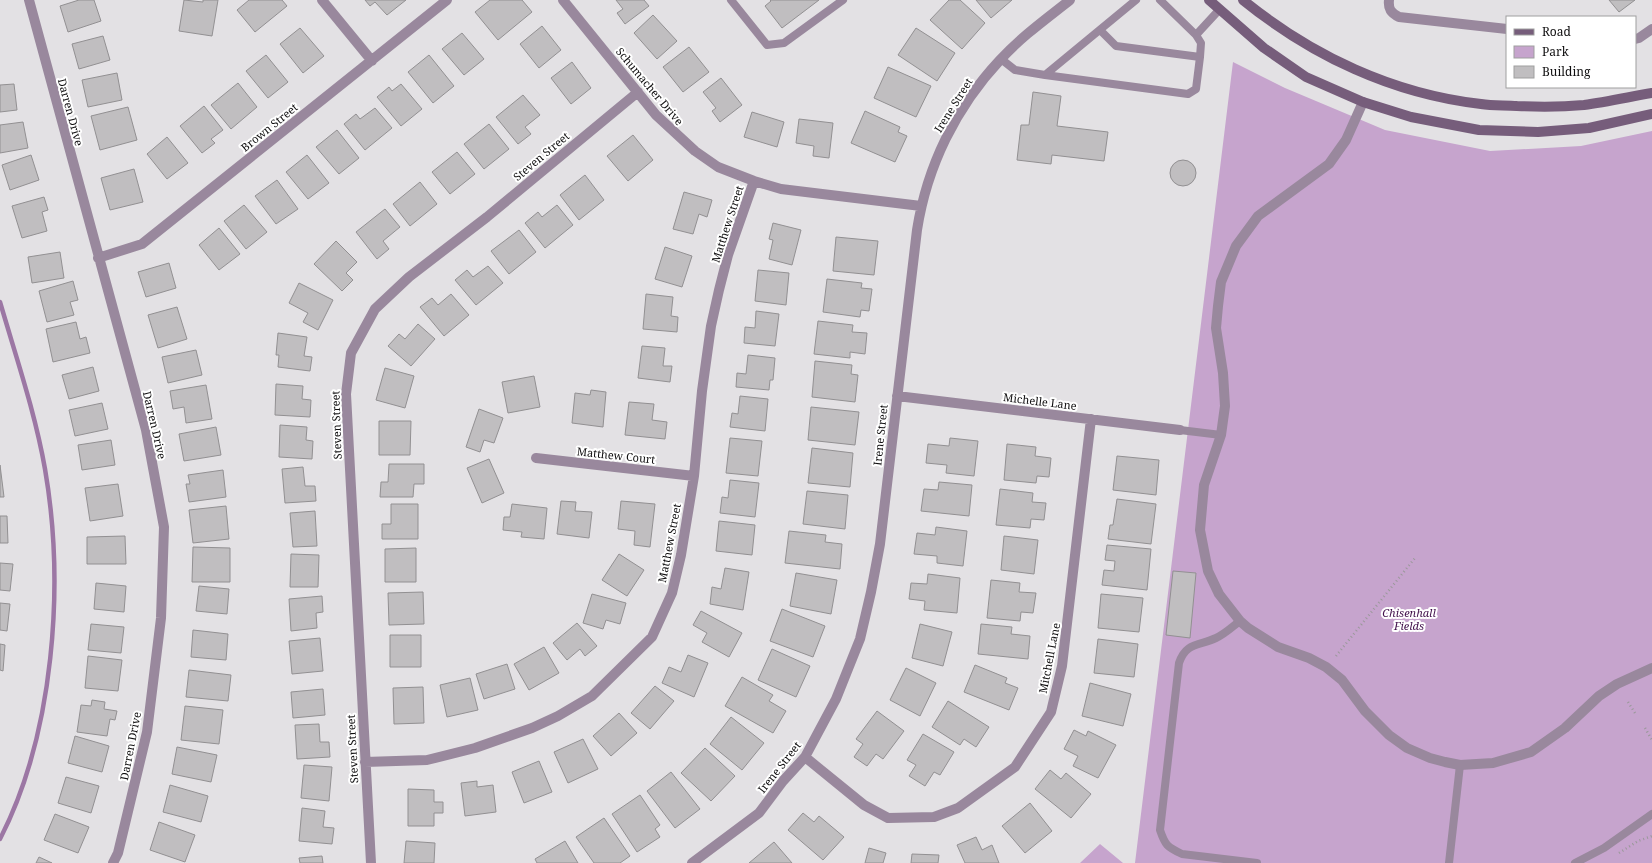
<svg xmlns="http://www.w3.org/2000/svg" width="1652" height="863" font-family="'Noto Serif',serif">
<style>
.green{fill:#c6a4cd}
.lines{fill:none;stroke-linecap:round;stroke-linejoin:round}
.stream{stroke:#9c77a4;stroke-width:4.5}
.building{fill:#c0bec0;stroke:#929092}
.path{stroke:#9a989a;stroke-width:2.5;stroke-dasharray:1 3;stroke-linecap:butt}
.lane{stroke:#99889d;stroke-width:8}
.street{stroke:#99889d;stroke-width:10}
.secondary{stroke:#765d7b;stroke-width:10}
.labels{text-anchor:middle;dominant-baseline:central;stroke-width:4;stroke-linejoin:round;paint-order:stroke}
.street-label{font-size:11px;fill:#0f0e0f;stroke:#fff}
.park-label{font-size:11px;font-style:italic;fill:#41104b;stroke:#fff}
</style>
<rect width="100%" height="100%" fill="#e3e1e4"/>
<path class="green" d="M1233 62 1285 88 1385 130 1490 151 1581 146 1652 131V863H1135Z
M1100 844 1123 863H1080Z"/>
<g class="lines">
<path class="stream" d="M0 302C16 357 35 412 45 469 65 585 54 734 0 839"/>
</g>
<path class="building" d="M79 0H94L101 21 68 32 60 6Z
M184 0 203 2V0H218L212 36 179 31Z
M249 0H282L287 6 255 32 237 10Z
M365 0H406L387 15 375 2 370 6Z
M490 0H522L532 12 498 40 475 12Z
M616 0H644L649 6 625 24 617 13 623 9Z
M770 0H819L782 28 765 6 771 1Z
M949 0H960L985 23 962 49 930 20Z
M976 0H1012L991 18Z
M1609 0H1635L1619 12Z
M653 15 677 41 657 59 634 33Z
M542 26 561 50 539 68 520 44Z
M300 28 324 56 303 73 280 44Z
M916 28 955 53 937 81 898 55Z
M462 33 484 59 464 75 442 49Z
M103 36 110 60 79 69 72 44Z
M689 47 709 72 683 92 663 67Z
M266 55 288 82 268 98 246 71Z
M429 55 454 86 433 103 408 72Z
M572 62 591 88 571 104 551 78Z
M888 67 931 86 916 117 874 98Z
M117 73 122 100 88 107 82 80Z
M721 78 742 105 720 122 712 111 716 108 703 92Z
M238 83 257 107 231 129 211 105Z
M14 84 17 110 0 112V85Z
M401 84 422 109 401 126 377 97 389 87 392 91Z
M1033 92 1061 96 1057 126 1108 132 1104 161 1052 155 1051 164 1017 160 1021 125H1029Z
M523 95 540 115 525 127 531 134 518 144 496 117Z
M204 106 223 130 211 139 215 143 202 153 180 126Z
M128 107 137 140 100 150 91 116Z
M375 108 392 128 365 150 344 124 356 114 360 119Z
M865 111 900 127 898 132 907 136 895 162 851 143Z
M752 112 784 122 777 147 744 137Z
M799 119 833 123 829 158 813 156 814 146 796 143Z
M23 122 28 148 0 153V125Z
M489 124 509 149 484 169 464 144Z
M337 130 359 158 339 174 316 147Z
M633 135 653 160 628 181 607 156Z
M167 137 188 163 167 179 147 154Z
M457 152 475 174 450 194 432 172Z
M31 155 39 180 10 190 2 165Z
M307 155 329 183 308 199 286 172Z
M1170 173a13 13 0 1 1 26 0a13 13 0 1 1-26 0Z
M134 169 143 202 110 210 101 178Z
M585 175 604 200 579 220 560 195Z
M277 180 298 209 276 224 255 196Z
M420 182 437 204 410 226 393 204Z
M684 192 712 200 707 217 699 214 693 234 673 229Z
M44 197 48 210 42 212 47 231 22 238 12 206Z
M244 205 267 232 246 249 224 221Z
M557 205 573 225 545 248 525 223 538 212 542 217Z
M385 209 400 227 383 241 389 249 377 259 356 232Z
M773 223 801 230 792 265 769 259 773 240 769 239Z
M219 228 240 254 219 270 199 245Z
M519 230 536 252 509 274 491 251Z
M836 237 878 241 874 275 833 271Z
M336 241 357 262 346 273 353 280 342 291 314 264Z
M665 247 692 256 682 287 655 279Z
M60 252 64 278 32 283 28 257Z
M169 263 176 288 146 297 138 272Z
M488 266 503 283 476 305 455 280 467 270 473 277Z
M758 270 789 273 786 305 755 301Z
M827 279 862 283 861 288 872 289 869 311 861 310 860 317 823 312Z
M73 281 78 300 70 302 74 315 47 322 39 291Z
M299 283 333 300 318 330 303 322 308 313 289 303Z
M451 294 469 315 444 336 420 307 432 298 438 305Z
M646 294 673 297 671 316 678 317 677 332 643 329Z
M177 307 187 339 158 348 148 315Z
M756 311 779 314 775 346 744 343 745 327 755 328Z
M818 321 853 325 852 332 867 333 865 354 850 352V358L814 354Z
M76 322 80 339 86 337 90 353 53 362 46 329Z
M418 324 435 339 411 366 388 346 399 334 405 339Z
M278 333 307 337 304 356 312 357 310 371 278 367 279 355H276Z
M642 346 665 348 663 366H672L670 382 638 378Z
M196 350 202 375 168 383 162 357Z
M748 355 775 358 773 380H770L769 390 736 387 737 373 746 374Z
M815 361 852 365 851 374 858 375 855 402 812 397Z
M93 367 99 391 69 399 62 375Z
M385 368 414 376 405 408 376 400Z
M534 376 540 407 508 413 502 382Z
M276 384 303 386 302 399 311 400 310 417 275 415Z
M206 385 212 419 186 423 184 407 173 409 170 391Z
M591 390 606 392 603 427 572 423 575 393 590 395Z
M740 396 768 399 765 431 730 427 732 413 738 414Z
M629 402 654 404 652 420 667 422 665 439 625 435Z
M102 403 108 429 75 436 69 410Z
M811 407 859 412 855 445 808 440Z
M479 409 503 418 494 443 484 440 480 452 466 447Z
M379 421H411L410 455H379Z
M280 425 307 427 306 440 313 441 312 459 279 457Z
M216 427 221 455 184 461 179 434Z
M730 438 762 441 758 476 726 473Z
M950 438 978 441 974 476 946 473 947 465 926 463 928 444 949 446Z
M111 440 115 465 82 470 78 445Z
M1007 444 1036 447 1035 456 1051 458 1049 477 1037 476 1036 483 1004 480Z
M812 448 853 453 850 487 808 483Z
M1117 456 1159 460 1156 495 1113 490Z
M489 459 504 493 482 503 467 468Z
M389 464H424V484H414L413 497H380L381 482H388Z
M0 465 4 497H0Z
M303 467 305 486H315L316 501 285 503 282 469Z
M223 470 226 497 189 502 186 484H190L188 475Z
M730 480 759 483 755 517 720 513 722 497 728 498Z
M939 482 972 485 969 516 921 511 924 489 938 490Z
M118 484 123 516 90 521 85 488Z
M1000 489 1033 493 1032 502 1046 503 1044 520 1031 519 1030 528 996 525Z
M807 491 848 495 845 529 803 524Z
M1117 499 1156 504 1151 544 1108 539 1110 525H1113Z
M561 501 576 502 575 511 592 512 589 538 557 534Z
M621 501 655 504 650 547 634 545 635 531 618 529Z
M391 504H418V539H382V524H391Z
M512 504 547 508 544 539 521 537 522 532 503 530 504 517H510Z
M226 506 229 539 193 543 189 510Z
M315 511 317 546 293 547 290 513Z
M0 516H7L8 543H0Z
M719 521 755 525 752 555 716 551Z
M936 527 967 531 963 566 937 563V556L914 554 917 533 935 535Z
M789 531 826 535 825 542 842 544 840 569 785 563Z
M125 536 126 564H87V537Z
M1004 536 1038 540 1034 574 1001 570Z
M1107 545 1151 549 1147 590 1102 585 1104 570 1114 571 1115 561 1105 560Z
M193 547 230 548V582H192Z
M416 548V582H385V549Z
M291 554 319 555 318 587H290Z
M619 554 644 570 627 596 602 580Z
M0 563 13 564 10 591 0 590Z
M725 568 749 572 743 610 710 604 712 587 721 589Z
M1173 571 1196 573 1190 638 1166 635Z
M796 573 837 580 831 614 790 606Z
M928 574 960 578 957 613 924 610 925 601 909 599 911 583 927 584Z
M991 580 1020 583 1019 592 1036 593 1033 613 1021 612 1020 621 987 618Z
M96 583 126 586 124 612 94 609Z
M199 586 229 589 227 614 196 611Z
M423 592 424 624 389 625 388 593Z
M592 594 626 603 620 624 606 620 603 629 583 623Z
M1101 594 1143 598 1139 632 1098 628Z
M322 596 323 612 316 613 317 628 291 631 289 599Z
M0 603 10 604 7 631 0 630Z
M782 609 825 626 813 657 770 641Z
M701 611 742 633 729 657 702 642 707 633 693 625Z
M577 623 597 646 585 656 580 649 567 660 553 643Z
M91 624 124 627 121 653 88 650Z
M920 624 952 632 943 666 912 658Z
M981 624 1012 627 1011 634 1030 636 1028 659 978 654Z
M193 630 228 634 226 660 191 657Z
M390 635H421V667H390Z
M320 638 323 671 292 674 289 641Z
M1098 639 1138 644 1134 677 1094 673Z
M0 644 5 645 3 671 0 670Z
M544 647 559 673 529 690 514 664Z
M772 649 810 666 796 697 758 680Z
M688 655 708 663 694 697 662 683 669 667 681 672Z
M88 656 122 660 118 691 85 688Z
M507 664 515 689 484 699 476 674Z
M975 665 1007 678 1005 683 1018 688 1009 710 964 692Z
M906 668 936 683 920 716 890 700Z
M189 670 231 675 228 701 186 697Z
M742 677 773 695 769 701 786 711 773 733 725 706Z
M470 678 478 710 447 717 440 685Z
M1090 683 1131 694 1123 726 1082 716Z
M655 686 674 701 650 729 631 713Z
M423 687 424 723 394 724 393 688Z
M323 689 325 715 293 718 291 692Z
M92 700 105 702 104 709 117 711 115 720 110 719 107 736 77 732 81 705 91 706Z
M948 701 989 727 976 747 964 739 960 745 932 727Z
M185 706 223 710 219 744 181 740Z
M877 711 904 731 883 759 876 754 867 766 854 757 863 744 856 739Z
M619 713 637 733 611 756 593 736Z
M731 717 764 743 742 770 710 744Z
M319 724 320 742H329L330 757 297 759 295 725Z
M1074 730 1086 736 1088 731 1116 745 1098 778 1073 766 1078 756 1064 749Z
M923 734 954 752 940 775 934 772 925 786 909 776 916 765 907 760Z
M75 736 109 746 102 772 68 763Z
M583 739 598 769 568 783 554 752Z
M177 747 217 755 211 782 172 774Z
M705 748 735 776 711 801 681 773Z
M539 761 552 792 524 803 512 772Z
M304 765 332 767 329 801 301 798Z
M1050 770 1061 779 1066 773 1091 794 1071 818 1035 789Z
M671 772 700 809 675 828 647 791Z
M66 777 99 786 91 813 58 803Z
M477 781V787L493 785 496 812 465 816 461 783Z
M170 785 208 796 201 822 163 812Z
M408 789 434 790V802H443V813H434V826H408Z
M640 795 660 825 655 829 660 837 637 852 612 814Z
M1030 803 1052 831 1025 853 1002 826Z
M302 808 325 811 323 827 334 828 332 844 299 841Z
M803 813 814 822 819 816 844 837 823 860 788 830Z
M55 814 89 827 78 853 44 840Z
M604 818 630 856 620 863H594L576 837Z
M159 822 195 835 185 862 150 850Z
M976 837 982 850 992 845 999 863H965L957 845Z
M406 841 435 843 434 863H404Z
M565 841 578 863H537L535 859Z
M774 842 792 863H749Z
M869 848 886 853 883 863H865Z
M912 854 939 855 938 863H911Z
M322 856 323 863H300L299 858Z
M39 857 52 863H36Z"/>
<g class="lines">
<path class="path" d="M1336 656 1415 558
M1628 702 1635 713
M1645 728 1652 740
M1619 853 1638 841 1652 836"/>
<path class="lane" d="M731 0 767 45 784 43 843 0
M1160 0 1196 35 1219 10
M1196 35 1201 43 1200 57
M1001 59 1015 70 1045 75 1136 0
M1045 75 1188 94 1196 89 1200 57 1116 46 1100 30
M1180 430 1221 435
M1240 621C1232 627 1225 634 1216 638 1199 646 1186 642 1179 663L1160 830C1165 845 1167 847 1182 854L1257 863
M1449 863 1460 765
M1575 863 1604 848 1652 814"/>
<path class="street" d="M29 0 146 430 164 527 161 618 147 732 118 853 113 863
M322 0 372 61
M563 0 656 115 695 151 718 167 754 181 781 189 921 206
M1389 0C1388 9 1391 13 1399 17L1507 29
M1635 39 1639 38 1652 29
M1363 102 1346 140 1329 164 1258 216 1236 246 1221 282 1218 306 1216 328 1223 373 1225 406 1221 435 1204 485 1200 530 1208 571 1219 594 1240 621 1248 628 1278 647 1309 658 1326 667 1342 680 1365 711 1389 735 1407 748 1430 758 1445 762 1460 765 1493 763 1531 752 1565 728 1599 696 1617 684 1652 668
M98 258 142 244 447 0
M897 396 1180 430
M536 458 694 476
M805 757 864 805 888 818 934 817 958 808 1015 767 1051 712 1062 666 1091 419
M365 762 427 760 475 748 532 728 558 716 592 696 652 637 672 593 681 555 694 476 702 391 711 326 719 290 728 255 754 181
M371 863 346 394 351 353 375 309 409 277 487 217 638 92
M692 863 759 813 783 781 805 757 836 699 860 639 871 592 880 544 917 230C927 166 956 107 1000 60 1021 37 1046 19 1070 0"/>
<path class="secondary" d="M1209 0 1264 48 1306 77 1363 102 1411 117 1479 130 1538 132 1589 128 1652 114
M1243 0C1312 56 1393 94 1481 104 1493 106 1505 105 1517 106 1539 107 1562 107 1584 105 1606 102 1629 97 1652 93"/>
</g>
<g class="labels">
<g class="street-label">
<text transform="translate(650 86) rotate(50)">Schumacher Drive</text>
<text transform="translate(953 105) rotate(-58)">Irene Street</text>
<text transform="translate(71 112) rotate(75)">Darren Drive</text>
<text transform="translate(269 127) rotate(-39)">Brown Street</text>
<text transform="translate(541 156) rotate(-40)">Steven Street</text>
<text transform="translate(727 224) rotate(-72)">Matthew Street</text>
<text transform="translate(1040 401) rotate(7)">Michelle Lane</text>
<text transform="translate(155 425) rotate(77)">Darren Drive</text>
<text transform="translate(336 425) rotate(-92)">Steven Street</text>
<text transform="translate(880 435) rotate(-84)">Irene Street</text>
<text transform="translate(616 455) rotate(6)">Matthew Court</text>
<text transform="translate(669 543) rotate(-79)">Matthew Street</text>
<text transform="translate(1049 658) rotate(-79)">Mitchell Lane</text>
<text transform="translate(130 746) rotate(-79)">Darren Drive</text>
<text transform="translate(352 749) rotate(-93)">Steven Street</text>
<text transform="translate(779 767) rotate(-52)">Irene Street</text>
</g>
<g class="park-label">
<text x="1409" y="612">Chisenhall<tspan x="1409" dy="13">Fields</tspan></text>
</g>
</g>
<rect x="1506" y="16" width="130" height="72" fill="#ffffff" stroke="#9f9f9f"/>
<rect x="1514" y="29" width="20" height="6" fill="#765d7b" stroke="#9f9f9f"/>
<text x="1542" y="36" font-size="12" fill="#0f0e0f">Road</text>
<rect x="1514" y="46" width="20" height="12" fill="#c6a4cd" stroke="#9f9f9f"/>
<text x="1542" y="56" font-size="12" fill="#0f0e0f">Park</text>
<rect x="1514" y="66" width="20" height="12" fill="#c0bec0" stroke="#9f9f9f"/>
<text x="1542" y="76" font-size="12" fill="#0f0e0f">Building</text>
</svg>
